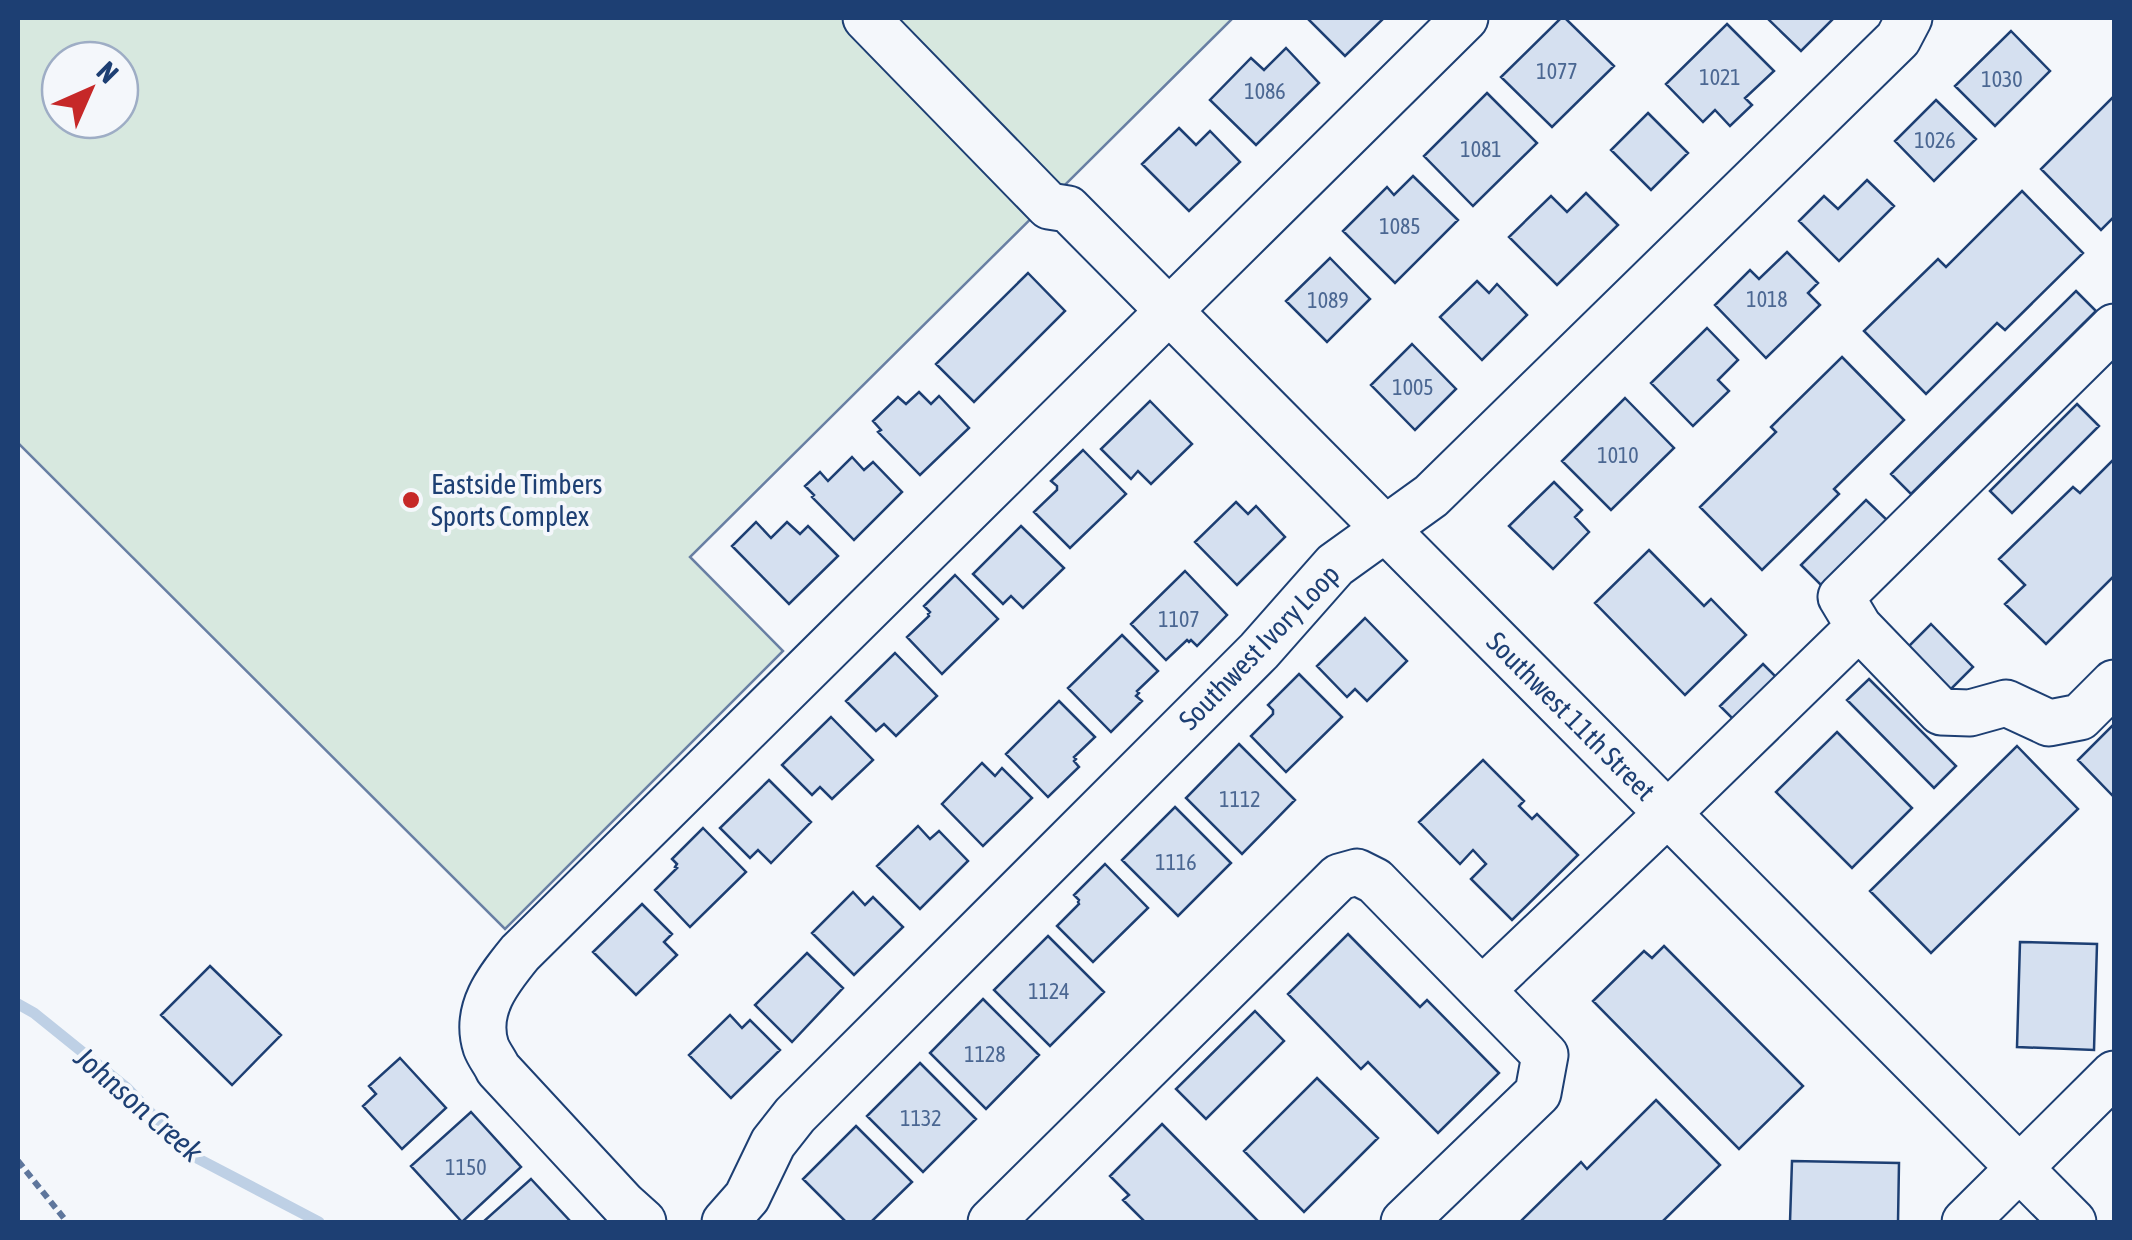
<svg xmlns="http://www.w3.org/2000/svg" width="2132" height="1240" font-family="'Asap Condensed',sans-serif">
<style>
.garden{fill:#d7e8df;stroke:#687fa3;stroke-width:2.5;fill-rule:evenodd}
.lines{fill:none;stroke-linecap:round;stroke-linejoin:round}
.stream{stroke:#bed0e5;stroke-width:11}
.building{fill:#d5e0f0;stroke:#1d3f73;stroke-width:2.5}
.minor-casing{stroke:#1d3f73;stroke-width:49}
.path{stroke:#5e769c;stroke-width:6;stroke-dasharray:8 5;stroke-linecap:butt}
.minor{stroke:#f4f7fb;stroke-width:45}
.poi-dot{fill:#c62828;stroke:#f4f7fb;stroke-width:4}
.labels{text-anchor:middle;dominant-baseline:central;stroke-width:8;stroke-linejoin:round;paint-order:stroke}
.number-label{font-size:22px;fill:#4b6792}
.poi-label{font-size:28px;fill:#1d3f73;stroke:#f4f7fb;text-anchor:start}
.street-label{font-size:28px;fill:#1d3f73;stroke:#f4f7fb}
.water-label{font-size:30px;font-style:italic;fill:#1d3f73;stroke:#f4f7fb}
</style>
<rect width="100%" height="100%" fill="#f4f7fb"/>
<path class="garden" d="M18 18H1233L690 557 783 651 505 929 18 443ZM60 60H120V120H60Z"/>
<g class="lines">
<path class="stream" d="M18 1004 34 1013 127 1088 191 1155 319 1222"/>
</g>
<path class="building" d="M1307 18H1384L1345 56Z
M1561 18H1565L1614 66 1552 127 1501 77Z
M1767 18H1834L1801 51Z
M1727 24 1774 71 1745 98 1752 105 1730 126 1715 110 1703 122 1666 84Z
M2011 31 2050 71 1995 126 1955 86Z
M1286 48 1319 83 1256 145 1210 100 1251 58 1264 70Z
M1487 93 1537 143 1473 206 1424 156Z
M2114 96V217L2101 230 2041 169Z
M1936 100 1976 139 1934 181 1895 141Z
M1648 113 1688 153 1651 190 1611 150Z
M1179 128 1196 145 1210 131 1240 162 1189 211 1142 164Z
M1413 176 1458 220 1395 283 1343 231 1387 187 1394 195Z
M1867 180 1894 206 1839 261 1799 221 1824 196 1838 209Z
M2022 191 2083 253 2005 330 1997 323 1926 394 1864 331 1938 259 1946 267Z
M1586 193 1618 225 1557 285 1509 237 1551 196 1567 212Z
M1787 252 1818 283 1808 293 1820 305 1766 358 1715 305 1750 270 1759 279Z
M1330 258 1370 299 1327 342 1286 301Z
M1028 273 1065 311 974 402 936 364Z
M1477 281 1489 293 1497 284 1527 315 1482 360 1440 317Z
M2076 291 2096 311 1911 494 1891 474Z
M1707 328 1738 360 1718 380 1729 391 1693 426 1651 383Z
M1412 344 1456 389 1415 430 1371 385Z
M1842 357 1904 420 1834 489 1839 494 1762 570 1700 507 1776 432 1771 427Z
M919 392 931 404 939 396 969 428 920 475 878 432 881 430 873 421 898 397 906 404Z
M1625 398 1674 448 1611 510 1562 461Z
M1150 401 1192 444 1151 484 1138 471 1131 479 1101 449Z
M2077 404 2099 426 2012 513 1990 491Z
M1083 450 1126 494 1070 548 1034 512 1057 490V486L1051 481Z
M852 457 864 470 873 462 902 492 854 540 812 497 814 495 805 486 820 472 828 481Z
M2114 459V576L2046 644 2005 604 2025 585 1999 559 2073 487 2080 493Z
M1554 482 1582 510 1575 517 1589 532 1553 569 1509 526Z
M1866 500 1888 521 1822 586 1801 565Z
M1236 502 1248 514 1256 506 1285 537 1237 585 1195 542Z
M756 522 771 538 787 522 800 534 808 526 838 556 789 604 732 546Z
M1021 526 1064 568 1023 608 1011 596 1003 604 973 574Z
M1649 550 1704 606 1711 599 1746 635 1685 695 1595 603Z
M1185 571 1227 615 1197 646 1191 640 1189 642 1187 640 1166 660 1131 624Z
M955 575 998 619 942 674 907 637 929 616 928 614 930 612 924 606Z
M1365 618 1407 661 1367 701 1355 689 1347 697 1317 666Z
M1931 624 1973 667 1950 690 1908 647Z
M1122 635 1158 671 1137 691 1139 693 1136 696 1142 701 1111 732 1068 688Z
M895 653 937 696 896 736 884 724 876 731 846 701Z
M1763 664 1785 686 1742 728 1720 706Z
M1299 674 1342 717 1286 772 1251 736 1273 714V710L1268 705Z
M1869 679 1956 766 1934 788 1847 700Z
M1059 701 1095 737 1074 757 1076 759 1074 761 1079 767 1048 797 1006 754Z
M831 717 873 760 832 799 820 787 812 795 782 765Z
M2114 724V792L2112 795 2078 760Z
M1837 732 1912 808 1852 868 1776 792Z
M1239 744 1295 800 1242 854 1186 798Z
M2017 746 2078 809 1931 953 1870 891Z
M1483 760 1524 801 1519 806 1532 819 1537 814 1578 855 1512 920 1471 879 1486 864 1473 850 1460 864 1419 822Z
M982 763 995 776 1002 768 1032 798 983 846 942 804Z
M769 780 811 822 771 863 758 850 750 858 720 828Z
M1175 807 1231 863 1178 916 1122 860Z
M918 826 930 839 939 831 968 861 920 909 877 866Z
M703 828 746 872 690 927 655 890 677 868 675 867 677 864 672 859Z
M1105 864 1148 908 1093 962 1057 926 1079 904 1078 902 1079 900 1074 895Z
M853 892 865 905 873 897 903 927 854 975 812 933Z
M642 904 672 934 664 942 677 955 636 995 593 952Z
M1348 934 1420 1007 1427 1000 1499 1073 1438 1133 1368 1062 1361 1069 1288 994Z
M1048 936 1104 992 1050 1046 994 990Z
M2020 942 2097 944 2094 1050 2017 1047Z
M1664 946 1803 1086 1739 1149 1593 1001 1644 951 1652 958Z
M807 953 843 988 792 1042 755 1005Z
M210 966 281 1035 232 1085 161 1015Z
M983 999 1039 1055 986 1109 930 1053Z
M1255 1011 1284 1041 1206 1119 1176 1089Z
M730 1015 742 1028 750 1020 780 1050 731 1098 689 1055Z
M400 1058 446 1108 402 1149 363 1106 376 1094 369 1086Z
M920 1063 976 1119 923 1172 867 1116Z
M1317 1078 1378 1138 1304 1212 1244 1151Z
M1656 1100 1720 1165 1662 1222H1520L1581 1162 1587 1169Z
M471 1112 521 1167 462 1222 411 1166Z
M1162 1124 1259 1222H1145L1123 1200 1129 1195 1110 1176Z
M856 1126 912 1182 871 1222H846L803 1179Z
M1792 1161 1899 1163 1898 1222H1790Z
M531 1179 571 1222H483Z"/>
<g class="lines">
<g class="minor-casing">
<path id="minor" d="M866 18 1049 206 1068 209 2073 1222
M2114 327 1841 597 1859 627 1941 712 1970 713 2006 703 2049 723 2080 717 2114 683
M1482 990 1668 813 1859 627
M643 1222 623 1204 498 1069C495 1062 489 1055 486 1047 474 1010 498 980 520 953L1465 18
M725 1222 747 1197 773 1143 795 1115 1259 651 1335 565 1431 496 1898 39 1909 18
M991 1222 1339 877 1357 872 1375 881 1545 1055 1538 1093 1404 1222
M1965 1222 2114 1074"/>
</g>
<path class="path" d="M18 1161 67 1222"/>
<use href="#minor" class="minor"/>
</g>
<circle class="poi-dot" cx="411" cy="500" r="10"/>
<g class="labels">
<g class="number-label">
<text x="1557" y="71">1077</text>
<text x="1720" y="77">1021</text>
<text x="2002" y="79">1030</text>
<text x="1265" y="91">1086</text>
<text x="1935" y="140">1026</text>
<text x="1481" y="149">1081</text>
<text x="1400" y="226">1085</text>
<text x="1767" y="299">1018</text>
<text x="1328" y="300">1089</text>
<text x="1413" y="387">1005</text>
<text x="1618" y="455">1010</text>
<text x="1179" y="619">1107</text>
<text x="1240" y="799">1112</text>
<text x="1176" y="862">1116</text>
<text x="1049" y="991">1124</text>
<text x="985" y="1054">1128</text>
<text x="921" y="1118">1132</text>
<text x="466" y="1167">1150</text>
</g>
<g class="poi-label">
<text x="431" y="484">Eastside Timbers<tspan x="431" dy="32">Sports Complex</tspan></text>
</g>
<g class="street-label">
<text transform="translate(1259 647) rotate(-46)">Southwest Ivory Loop</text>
<text transform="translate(1571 716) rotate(45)">Southwest 11th Street</text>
</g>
<g class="water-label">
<text transform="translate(139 1104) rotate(41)">Johnson Creek</text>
</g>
</g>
<rect width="2132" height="1240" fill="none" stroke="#1d3f73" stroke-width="40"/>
<g transform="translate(90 90) rotate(45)"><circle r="48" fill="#f4f7fb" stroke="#9eadc5" stroke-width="2.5"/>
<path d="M0-8L18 38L0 25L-18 38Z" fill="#c62828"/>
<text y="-15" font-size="28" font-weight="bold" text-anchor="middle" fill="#1d3f73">N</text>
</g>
</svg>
